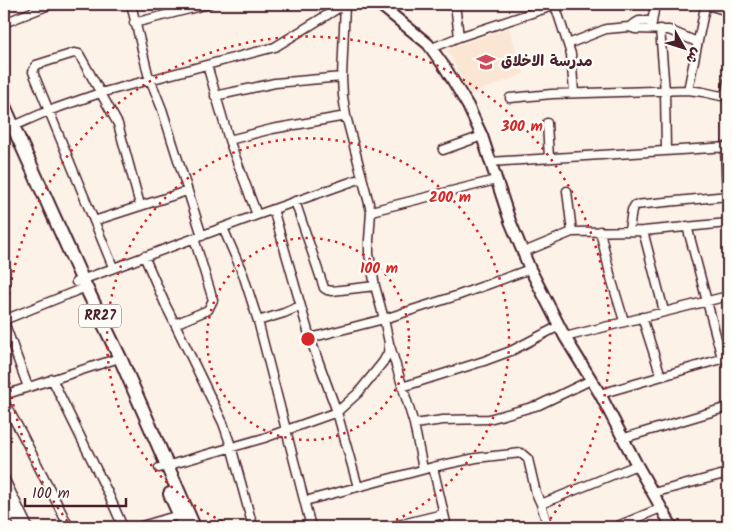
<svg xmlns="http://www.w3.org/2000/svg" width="732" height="531" font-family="Kalam,'Playpen Sans Arabic',sans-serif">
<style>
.built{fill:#fbe6d4}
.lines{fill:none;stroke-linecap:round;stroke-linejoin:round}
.minor-casing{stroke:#4a1f2b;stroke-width:11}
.tertiary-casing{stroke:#4a1f2b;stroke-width:14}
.trunk-casing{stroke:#4a1f2b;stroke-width:16}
.minor{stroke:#fdfcf7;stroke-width:8}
.tertiary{stroke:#fdfcf7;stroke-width:10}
.trunk{stroke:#fdfcf7;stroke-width:12}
.ring{fill:none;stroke:#d62828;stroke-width:2.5;stroke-dasharray:2.5 5}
.labels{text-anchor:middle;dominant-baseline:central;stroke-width:5;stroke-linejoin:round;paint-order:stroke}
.shield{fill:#fdfcf7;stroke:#806168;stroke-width:1}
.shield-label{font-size:14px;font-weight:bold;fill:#4a1f2b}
.poi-label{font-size:15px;font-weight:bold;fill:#4a1f2b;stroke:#fdfcf7;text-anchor:start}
.centre{fill:#d62828;stroke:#fdfcf7;stroke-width:2.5}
.ring-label{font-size:15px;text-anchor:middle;font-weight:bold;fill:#d62828;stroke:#fdfcf7;stroke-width:5;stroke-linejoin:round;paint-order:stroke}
</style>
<rect width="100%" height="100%" fill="#fcf2e7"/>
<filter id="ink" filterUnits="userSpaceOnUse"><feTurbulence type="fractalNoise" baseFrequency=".02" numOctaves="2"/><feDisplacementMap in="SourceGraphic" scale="10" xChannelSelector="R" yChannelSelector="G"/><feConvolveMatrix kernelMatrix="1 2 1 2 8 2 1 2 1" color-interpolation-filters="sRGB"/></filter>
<g filter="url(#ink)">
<path class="built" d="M509 28 524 74 470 94 447 49Z"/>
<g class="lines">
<g class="minor-casing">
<path id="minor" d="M131 4 148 74 162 109 202 236
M455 4 459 37
M555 5 571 54 574 93
M4 23 52 4
M134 23 209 4
M629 27 639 21H652
M651 29 655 4
M660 29 665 91 666 150
M568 44 606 29 629 27 635 29 669 30 697 42
M432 48 459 37 559 4
M207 65 229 140 257 215
M688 90 705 7 707 5 728 11
M215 96 275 83 342 77
M510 98 552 94 688 90 703 92 721 96 726 92 728 81
M547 123 549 158
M7 129 48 111 100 93 275 47 345 4
M229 140 272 129 346 116
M725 147 727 196
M443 150 482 136
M490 162 728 147
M567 191 572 232
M295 201 324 288 327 290 332 291 375 286
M273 209 310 338 337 412 358 487
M371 211 496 180
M94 221 187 191
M687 226 722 358
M223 228 243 274 258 321 311 527
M629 230 632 210 635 205 728 196
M600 231 611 278 624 321
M643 231 664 311
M194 238 213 300 208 310 175 324 223 423 231 446 253 527
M524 252 572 232 643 231 728 223
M144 256 166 306 175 324
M113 267 33 72 36 65 74 53 79 54 118 124 140 205
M76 282 257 215 362 178
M642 317 661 376
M4 320 86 287
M258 321 284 313 300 306
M4 322 28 387
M565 337 728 296
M310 338 384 319 459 295 530 269
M390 346 414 424 423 469
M52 379 108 493 123 527
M402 387 484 361 511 351 559 326
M600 394 728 357
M4 395 113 360
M4 402 21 432 69 527
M414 424 443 420 489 419 539 405 591 380
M624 438 728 407
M433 467 476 458 521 453 528 459 536 493 541 504
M159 468 264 438 337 412 358 393 383 362 388 353 389 343 384 319 375 286 369 254V240L371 211 346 116 343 96 342 77 345 4
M4 478 28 527
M4 493 20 527
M653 493 728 473
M305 501 433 467 447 527
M138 527 179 515
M390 527 443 514
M537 527 547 524 541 504 637 465
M615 527 661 508"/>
</g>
<g class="tertiary-casing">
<path id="tertiary" d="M379 4 428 44 446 69 468 106 482 136 510 221 530 269 565 337 600 394 637 465 672 527"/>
</g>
<g class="trunk-casing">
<path id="trunk" d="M4 106 82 279 121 360 194 527
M170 494 185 527"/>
</g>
<use href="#minor" class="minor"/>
<use href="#tertiary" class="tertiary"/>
<use href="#trunk" class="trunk"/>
</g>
</g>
<g class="ring">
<circle cx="308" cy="339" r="101"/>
<path d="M236 527A201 201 0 1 1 380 527"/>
<path d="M72 527A302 302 0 1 1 544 527"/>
</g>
<defs>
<g id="school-bare" transform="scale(1.5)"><path d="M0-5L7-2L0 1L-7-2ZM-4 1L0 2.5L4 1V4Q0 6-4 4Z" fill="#d1495b" stroke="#fdfcf7" stroke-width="2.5" paint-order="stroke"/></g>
</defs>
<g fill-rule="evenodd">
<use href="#school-bare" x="486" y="62"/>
</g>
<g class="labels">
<rect class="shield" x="79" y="304.5" width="42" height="23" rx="4"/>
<g class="shield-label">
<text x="100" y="316">RR27</text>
</g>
<g class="poi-label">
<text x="501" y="62">مدرسة الاخلاق</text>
</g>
</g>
<circle cx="308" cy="339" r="8" class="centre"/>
<g class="ring-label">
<text x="522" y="131">300 m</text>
<text x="450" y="202">200 m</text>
<text x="379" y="273">100 m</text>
</g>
<rect width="732" height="531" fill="none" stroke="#fdfcf7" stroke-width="20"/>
<rect x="10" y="10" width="712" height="511" fill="none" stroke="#4a1f2b" stroke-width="2" filter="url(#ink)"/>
<g transform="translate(684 48) rotate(129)" stroke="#fdfcf7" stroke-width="4" paint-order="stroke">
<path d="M0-4L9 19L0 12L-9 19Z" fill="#4a1f2b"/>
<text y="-8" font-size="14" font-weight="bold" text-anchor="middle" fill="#4a1f2b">ش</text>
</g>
<path d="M25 498v8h101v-8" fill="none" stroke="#4a1f2b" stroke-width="2.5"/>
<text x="32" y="498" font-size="15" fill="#4a1f2b" stroke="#fdfcf7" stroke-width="4" paint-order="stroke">100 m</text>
</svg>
